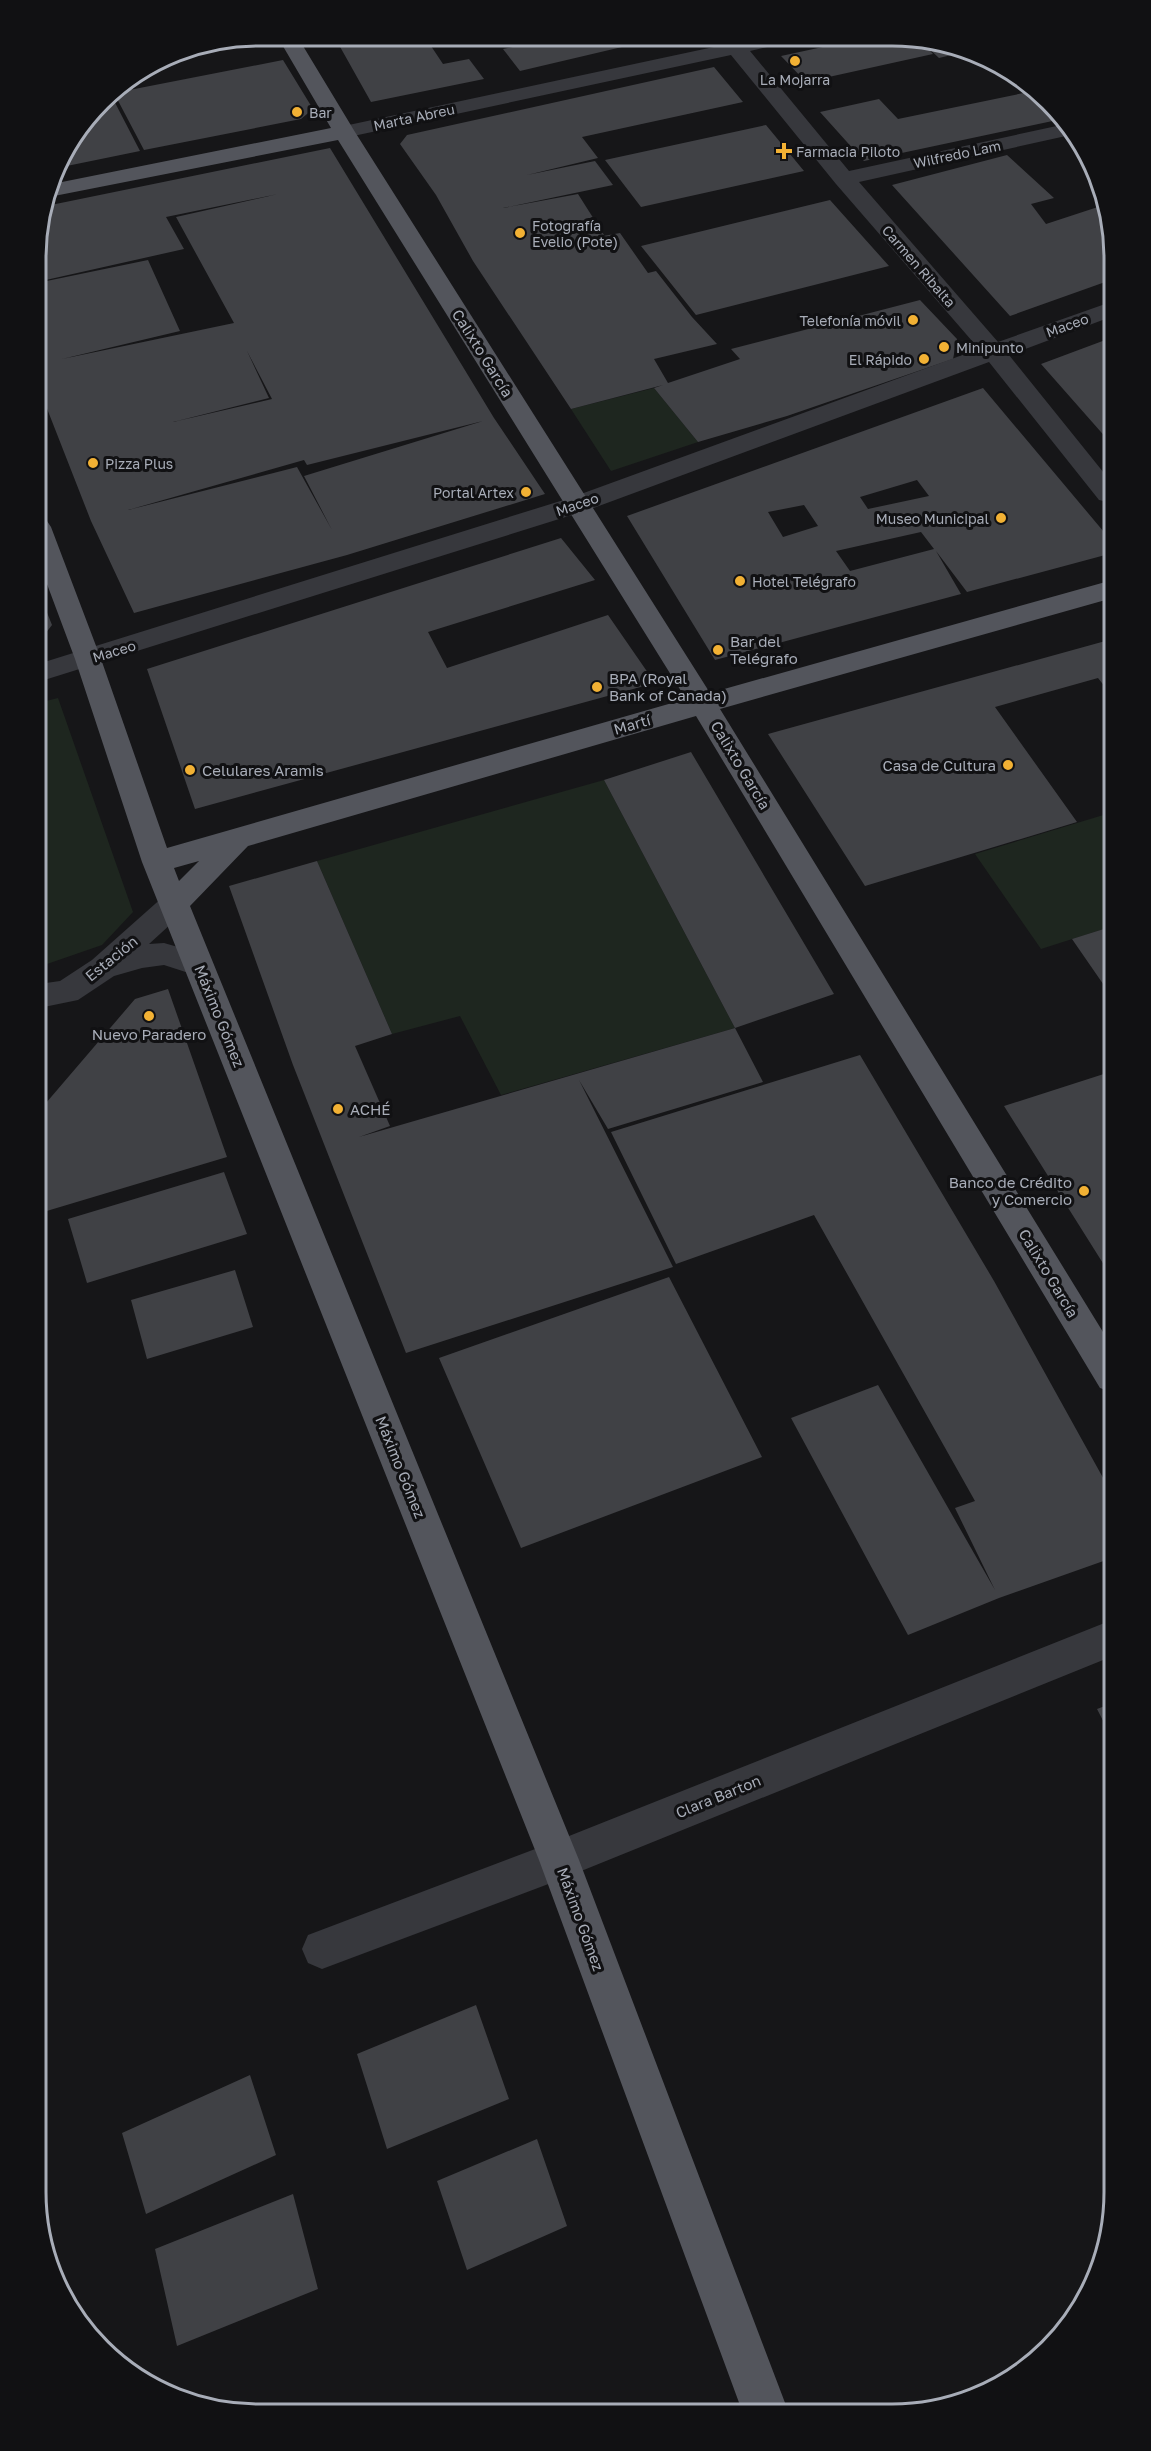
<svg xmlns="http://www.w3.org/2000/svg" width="1151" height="2451" font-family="'Golos Text',sans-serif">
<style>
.green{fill:#1e261f}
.building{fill:#404145;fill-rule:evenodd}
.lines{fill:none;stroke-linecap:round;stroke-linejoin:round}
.minor{fill:#37383d;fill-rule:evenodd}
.major{fill:#53555c;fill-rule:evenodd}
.poi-dot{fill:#f2b134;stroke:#111113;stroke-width:2}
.labels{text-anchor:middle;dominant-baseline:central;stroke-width:6;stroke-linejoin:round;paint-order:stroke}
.far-poi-label{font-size:14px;fill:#a8adb8;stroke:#111113;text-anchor:start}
.far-street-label{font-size:14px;fill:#a8adb8;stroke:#111113}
.street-label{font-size:15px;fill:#a8adb8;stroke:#111113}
.poi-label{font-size:15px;fill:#a8adb8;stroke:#111113;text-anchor:start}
.rim{fill:none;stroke:#a8adb8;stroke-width:3}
</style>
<rect width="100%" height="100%" fill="#161618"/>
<path class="green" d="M654 388 698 442 611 471 571 409Z
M58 698 133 912 102 945 47 964H39L38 703Z
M604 780 735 1028 501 1095 460 1016 392 1034 317 861Z
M1110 813V927L1041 949 975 854Z"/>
<path class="building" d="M334 36 425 37 443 64 469 59 484 79 371 102Z
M555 38H612L622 47 520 71 503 49Z
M614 38H659V39L622 47Z
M855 40H936L968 51 939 58 923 43 933 54 806 82 781 56Z
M283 60 313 109 301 119 144 150 114 93Z
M714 67 743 102 582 137 598 158 527 175 595 161 613 185 503 208 578 194 604 235 581 240 620 233 648 273 656 271 692 317 717 344 654 359 668 383 740 359 731 349 920 300 957 339 953 359 787 416 698 442 654 388 663 385 571 409 473 261 436 195 400 144 407 135Z
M1038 90 1062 119 864 161 820 112 879 99 898 119Z
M110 93 140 151 57 168 59 160Z
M766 125 804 171 641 207 605 160Z
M330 148 494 418 545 494 347 555 134 613 91 521 37 383V283L148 260 180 331 62 359 234 323 176 217 278 194 166 217 184 249 37 282V243L46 206ZM247 351 272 399 173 422 269 398ZM483 421 304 476 332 530 297 467 128 510 304 460 307 465Z
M1007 155 1054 198 1031 204 1046 224 1107 204 1108 281 1010 316 892 185Z
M830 200 889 266 696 315 641 246Z
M1108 339V440L1041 364Z
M983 388 1109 538V554L967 592 936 551 961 594 715 660 627 516ZM917 480 929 496 868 509 860 497ZM804 505 818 526 783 537 768 512ZM921 532 934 549 850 571 836 551Z
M561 538 595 580 428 632 447 668 608 615 655 683 195 809 147 669Z
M38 590 52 625 38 643Z
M1109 640V692L1098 678 995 707 1077 822 865 886 768 734Z
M691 752 834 994 735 1028 604 780Z
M317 861 392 1034 355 1046 390 1126 359 1137 735 1028 763 1082 608 1129 579 1080 673 1267 406 1353 293 1065 229 886Z
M1110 927V994L1072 939Z
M168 989 227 1157 40 1213V1110L135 999Z
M860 1055 994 1281 1112 1494V1558L999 1598 908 1635 791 1418 878 1385 995 1590 955 1508 975 1501 814 1215 676 1264 611 1132Z
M1110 1072 1111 1100V1276L1004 1106Z
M224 1172 247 1234 87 1283 68 1219Z
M235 1270 253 1327 147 1359 131 1300Z
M669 1277 762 1457 521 1548 439 1358Z
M1113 1703V1740L1097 1709Z
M476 2005 509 2099 387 2149 357 2054Z
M250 2075 276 2155 146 2214 122 2133Z
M537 2139 567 2226 467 2270 437 2181Z
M293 2194 318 2289 177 2346 155 2249Z"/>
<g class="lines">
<path class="minor" d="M719 39H788L785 43 750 51 849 171 1066 124 1075 134 859 182 998 342 1108 303V318L1009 355 1108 478V502L1099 500 989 362 588 510 38 682V664L570 498 979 349 836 184 731 55 344 138 336 137 333 132 336 127 344 126 723 45Z
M174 893 184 896 189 904 184 912 149 944 164 943 209 956 213 964 209 972 198 976 164 965 142 968 114 976 78 1000 39 1008V984L60 981 92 960 164 896Z
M1112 1620 1113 1656 559 1880 322 1969 308 1963 302 1949 308 1935 559 1840Z"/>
<path class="major" d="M277 36H297L355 132 710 693 1109 581V599L720 709 1111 1345 1112 1392 1100 1388 696 716 248 846 190 906 579 1860 787 2408H741L539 1860 142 862 75 659 38 560V519L47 521 51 527 101 659 167 848 686 699 338 140 49 197 52 184 331 128ZM199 861 179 881 174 868Z"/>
</g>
<g class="poi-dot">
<circle cx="795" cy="61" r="6"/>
<circle cx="297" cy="112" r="6"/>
<path d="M781 142h6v6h6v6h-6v6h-6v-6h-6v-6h6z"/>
<circle cx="520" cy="233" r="6"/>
<circle cx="913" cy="320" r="6"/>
<circle cx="944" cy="347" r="6"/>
<circle cx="924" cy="359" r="6"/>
<circle cx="93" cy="463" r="6"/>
<circle cx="526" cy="492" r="6"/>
<circle cx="1001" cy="518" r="6"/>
<circle cx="740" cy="581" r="6"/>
<circle cx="718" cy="650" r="6"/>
<circle cx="597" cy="687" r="6"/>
<circle cx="1008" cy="765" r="6"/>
<circle cx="190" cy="770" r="6"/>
<circle cx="149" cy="1016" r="6"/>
<circle cx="338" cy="1109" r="6"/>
<circle cx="1084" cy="1191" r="6"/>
</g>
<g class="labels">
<g class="far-poi-label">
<text x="795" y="79" text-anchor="middle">La Mojarra</text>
<text x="309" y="112">Bar</text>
<text x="796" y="151">Farmacia Piloto</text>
<text x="532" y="225">Fotografía<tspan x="532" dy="16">Evelio (Pote)</tspan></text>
<text x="901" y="320" text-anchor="end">Telefonía móvil</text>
<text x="956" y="347">Minipunto</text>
<text x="912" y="359" text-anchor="end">El Rápido</text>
<text x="105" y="463">Pizza Plus</text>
<text x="514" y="492" text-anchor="end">Portal Artex</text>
<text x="989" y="518" text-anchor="end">Museo Municipal</text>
<text x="752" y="581">Hotel Telégrafo</text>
</g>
<g class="far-street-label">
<text transform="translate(414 117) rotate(-12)">Marta Abreu</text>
<text transform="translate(957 154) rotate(-12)">Wilfredo Lam</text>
<text transform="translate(919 266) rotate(49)">Carmen Ribalta</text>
<text transform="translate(1067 325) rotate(-20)">Maceo</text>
<text transform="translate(577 504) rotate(-19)">Maceo</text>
<text transform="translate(114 651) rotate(-17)">Maceo</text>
</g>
<g class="street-label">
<text transform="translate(483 353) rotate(58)">Calixto García</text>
<text transform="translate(632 724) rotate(-16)">Martí</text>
<text transform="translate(741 765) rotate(59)">Calixto García</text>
<text transform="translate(111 958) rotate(-39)">Estación</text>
<text transform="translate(220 1016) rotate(68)">Máximo Gómez</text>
<text transform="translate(1049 1273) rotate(59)">Calixto García</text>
<text transform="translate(401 1467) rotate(68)">Máximo Gómez</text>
<text transform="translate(718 1796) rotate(-22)">Clara Barton</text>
<text transform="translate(581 1919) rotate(70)">Máximo Gómez</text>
</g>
<g class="poi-label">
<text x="730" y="641">Bar del<tspan x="730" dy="17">Telégrafo</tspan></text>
<text x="609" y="678">BPA (Royal<tspan x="609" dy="17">Bank of Canada)</tspan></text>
<text x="996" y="765" text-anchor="end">Casa de Cultura</text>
<text x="202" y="770">Celulares Aramis</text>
<text x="149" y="1034" text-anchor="middle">Nuevo Paradero</text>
<text x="350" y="1109">ACHÉ</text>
<text x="1072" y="1182" text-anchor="end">Banco de Crédito<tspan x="1072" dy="17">y Comercio</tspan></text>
</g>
</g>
<path d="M0 0H1151V2451H0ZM258 46H892A212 212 0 0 1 1104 258V2192A212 212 0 0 1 892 2404H258A212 212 0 0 1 46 2192V258A212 212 0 0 1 258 46Z" fill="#111113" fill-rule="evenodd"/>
<path class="rim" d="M258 46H892A212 212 0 0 1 1104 258V2192A212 212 0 0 1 892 2404H258A212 212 0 0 1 46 2192V258A212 212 0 0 1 258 46Z"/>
</svg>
